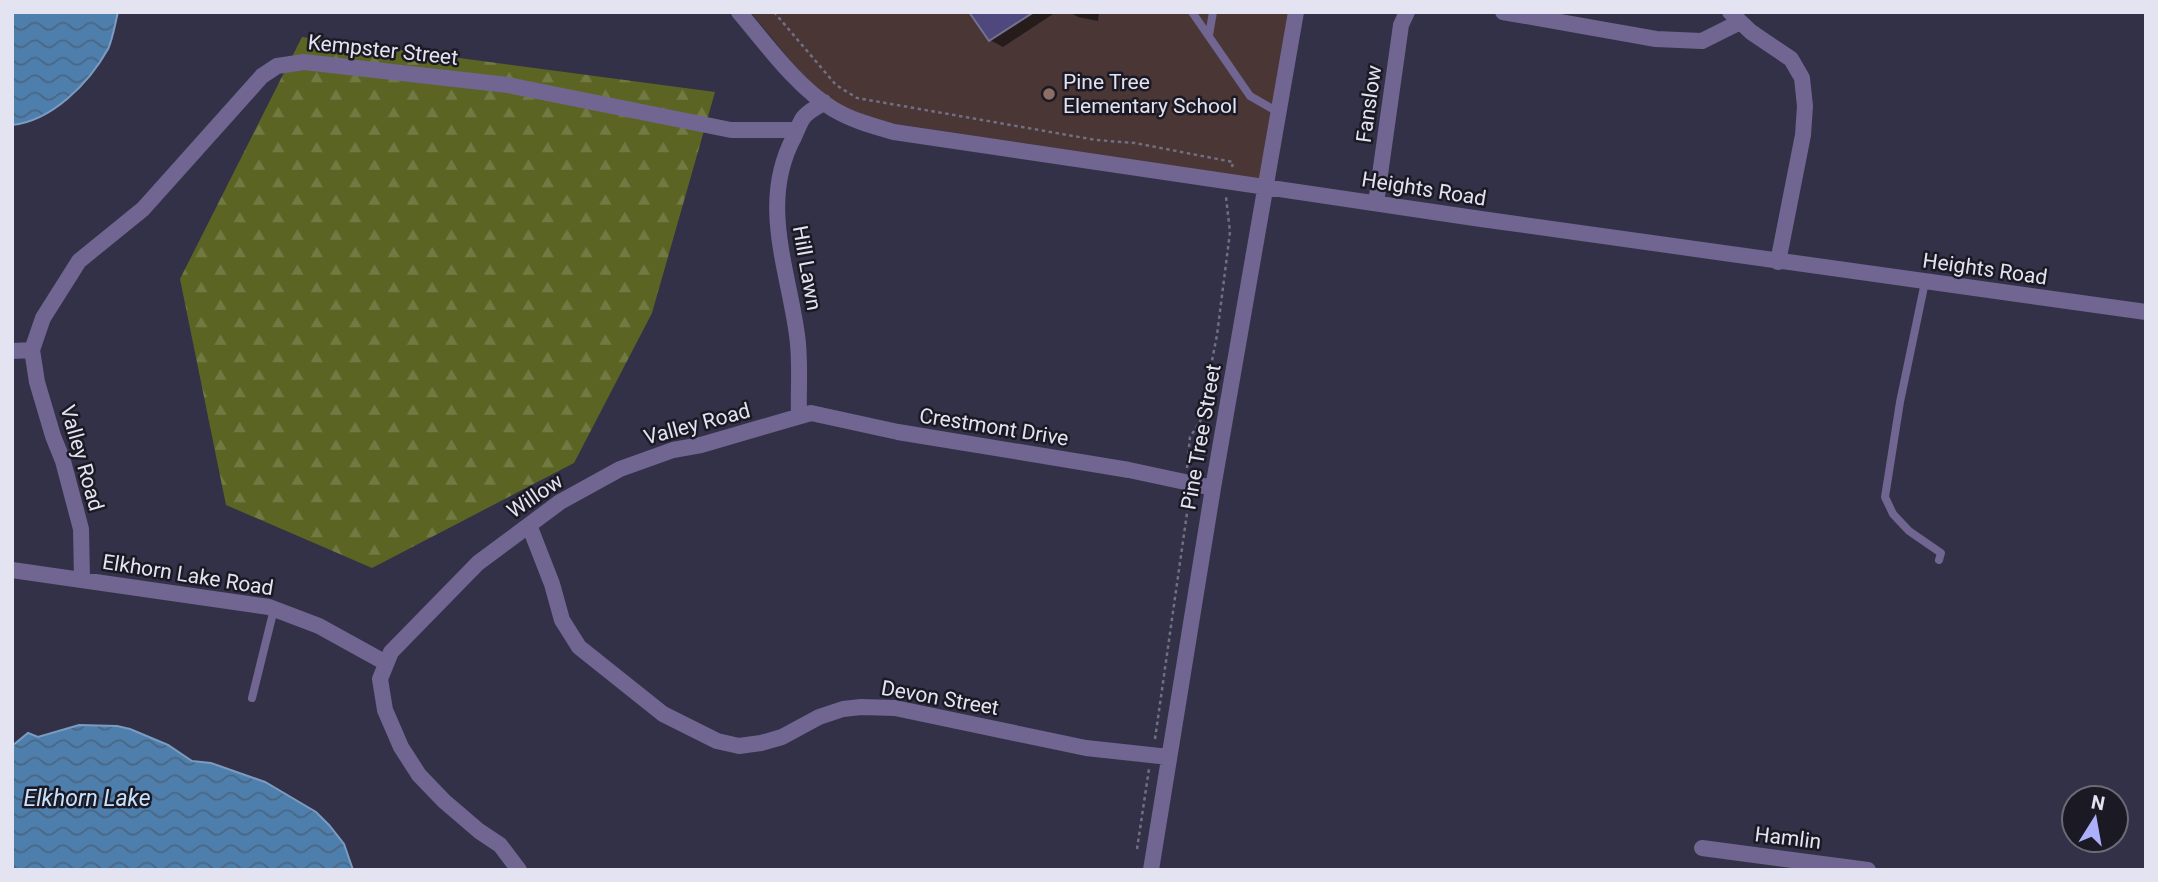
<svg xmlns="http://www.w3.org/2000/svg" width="2158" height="882" font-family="Roboto,sans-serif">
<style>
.education{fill:#4a3635}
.forest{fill:url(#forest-firs)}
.water{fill:url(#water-waves);stroke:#7b9cc1;stroke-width:2}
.shadow{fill:#0007}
.building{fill:#4f487f;stroke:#74738c;stroke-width:2}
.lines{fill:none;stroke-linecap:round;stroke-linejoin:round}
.path{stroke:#716f83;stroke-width:2.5;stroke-dasharray:3.5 3.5;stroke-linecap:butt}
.service{stroke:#706691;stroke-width:8}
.minor{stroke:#706691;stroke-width:16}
.education-dot{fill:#8d6e63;stroke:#1b1a24;stroke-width:2.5}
.labels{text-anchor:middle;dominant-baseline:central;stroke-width:5;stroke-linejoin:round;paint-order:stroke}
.street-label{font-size:21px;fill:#e4e3f1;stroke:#1b1a24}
.poi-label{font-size:21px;fill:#e4e3f1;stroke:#1b1a24;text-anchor:start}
.water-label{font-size:23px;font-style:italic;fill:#c7e2fe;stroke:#1b1a24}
</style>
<defs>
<pattern id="forest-firs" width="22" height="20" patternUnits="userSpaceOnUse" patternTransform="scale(1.75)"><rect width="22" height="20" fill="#5b6423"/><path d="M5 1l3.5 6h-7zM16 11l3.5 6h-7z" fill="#727a43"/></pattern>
<pattern id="water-waves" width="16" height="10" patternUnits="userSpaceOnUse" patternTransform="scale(1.75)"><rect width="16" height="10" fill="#4e7eac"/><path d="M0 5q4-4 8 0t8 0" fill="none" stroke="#4a6784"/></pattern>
</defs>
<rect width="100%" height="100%" fill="#333147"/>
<path class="education" d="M751 12H1289L1260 179 878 121 839 106 807 81Z"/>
<path class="forest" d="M302 37 715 92 652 313 574 463 372 568 226 505 180 279Z"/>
<path class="water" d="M12 12H118C115 24 113 38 108 49 89 83 52 121 12 125Z
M79 725 117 726 130 729 168 745 192 761 211 763 265 782 316 812 329 825 344 844 353 870H12V746L28 733 38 737Z"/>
<path class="shadow" d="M971 12H1056L1003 47 990 40Z
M1069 12H1099L1098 21 1078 17Z"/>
<path class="building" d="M969 12H1034L989 41Z"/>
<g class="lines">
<path class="path" d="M774 12 836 85 857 98 1096 140 1135 143 1233 162 1232 167
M1187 468 1190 437 1200 422 1217 335 1230 232 1226 197
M1155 739 1189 499
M1137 849 1149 769"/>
<path class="service" d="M1192 12 1250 96 1278 112
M1209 35 1213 12
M1925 282 1900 402 1885 497 1893 514 1909 531 1941 553 1939 560
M252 698 274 609"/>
<path class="minor" d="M739 12C767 45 796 86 833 109 851 120 873 126 894 132L1481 219 2146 312
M1503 12 1656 39 1702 41 1740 22
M1730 12 1751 32 1791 59 1802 78 1805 106 1803 135 1778 262
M1376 203 1401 25 1407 12
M12 351 32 350
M799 416C798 389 801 362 797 335 788 268 759 202 794 137 797 131 799 124 803 118 808 111 818 107 824 102
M529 525 552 584 562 620 579 647 663 714 717 741 739 746 761 743 782 737 819 717 843 709 861 707 895 708 1086 748 1169 757
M12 570 269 607 319 626 386 663
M82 579 81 529 63 461 53 436 37 382 32 350 43 318 79 261 143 209 262 76 277 66 304 62 508 85 731 130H797
M1702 848 1868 870
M519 870 500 845 479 831 444 801 419 775 401 747 385 710 380 679 391 652 478 563 560 502 620 469 673 450 701 445 811 413 898 432 1129 470 1213 488
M1151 870 1213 488 1296 12"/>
</g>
<circle class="education-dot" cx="1049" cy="94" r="7"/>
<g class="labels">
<g class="street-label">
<text transform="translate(383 50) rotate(6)">Kempster Street</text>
<text transform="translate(1369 104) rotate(-82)">Fanslow</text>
<text transform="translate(1424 189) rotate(9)">Heights Road</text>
<text transform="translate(807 268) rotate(80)">Hill Lawn</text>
<text transform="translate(1985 269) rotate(8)">Heights Road</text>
<text transform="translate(697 424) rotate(-15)">Valley Road</text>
<text transform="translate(994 427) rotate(9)">Crestmont Drive</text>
<text transform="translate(1201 437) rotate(-80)">Pine Tree Street</text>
<text transform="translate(82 458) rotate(74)">Valley Road</text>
<text transform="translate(535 496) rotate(-34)">Willow</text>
<text transform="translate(188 575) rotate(9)">Elkhorn Lake Road</text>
<text transform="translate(940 698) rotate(10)">Devon Street</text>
<text transform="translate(1788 838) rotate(7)">Hamlin</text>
</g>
<g class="poi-label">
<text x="1063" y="82">Pine Tree<tspan x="1063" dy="24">Elementary School</tspan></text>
</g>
<g class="water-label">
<text x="87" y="798">Elkhorn Lake</text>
</g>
</g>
<rect width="2158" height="882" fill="none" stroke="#e4e3f1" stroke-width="28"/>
<g transform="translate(2095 819) rotate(11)"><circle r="33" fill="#1b1a24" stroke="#6b6a76" stroke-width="2"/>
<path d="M0-5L12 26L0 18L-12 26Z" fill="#adaffb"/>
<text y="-10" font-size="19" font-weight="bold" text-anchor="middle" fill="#e4e3f1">N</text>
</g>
</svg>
